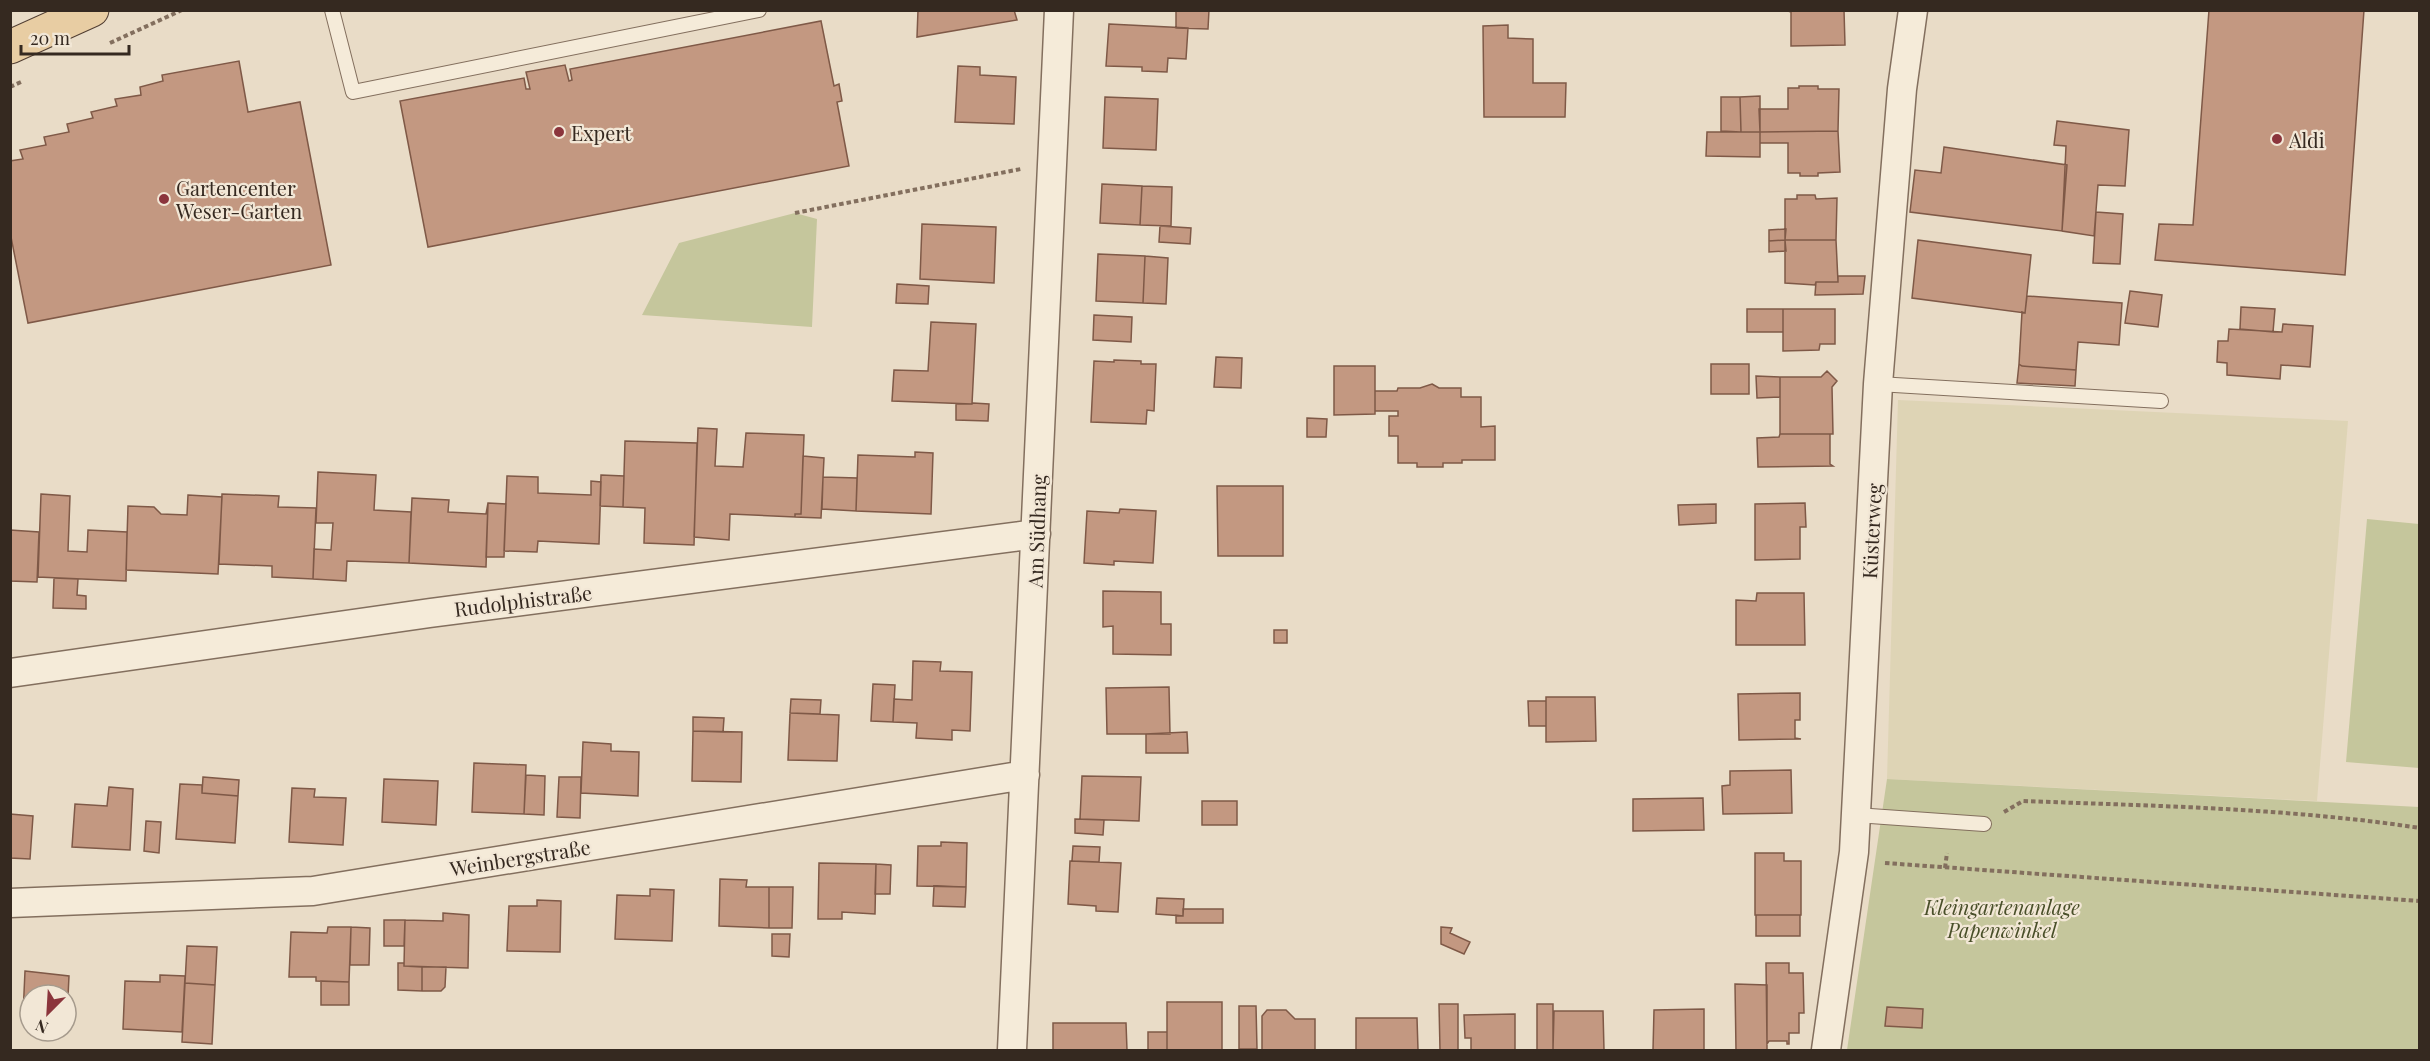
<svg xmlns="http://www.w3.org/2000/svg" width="2430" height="1061" font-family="'Playfair Display',serif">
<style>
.farmland{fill:#ded4b5}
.green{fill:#c5c69c}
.building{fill:#c39881;stroke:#7f5947;stroke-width:1.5}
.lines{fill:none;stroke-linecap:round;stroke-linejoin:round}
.service-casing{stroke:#836f5e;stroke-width:16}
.minor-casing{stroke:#836f5e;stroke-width:31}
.primary-casing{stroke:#513e32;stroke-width:35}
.path{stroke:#836f5e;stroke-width:4;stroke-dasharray:4.5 3;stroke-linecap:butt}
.service{stroke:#f5ebd9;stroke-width:14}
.minor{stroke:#f5ebd9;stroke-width:28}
.primary{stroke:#e8cda3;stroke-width:33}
.poi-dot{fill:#8b353c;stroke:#f2e7d6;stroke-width:2}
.labels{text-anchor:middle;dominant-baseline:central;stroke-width:4.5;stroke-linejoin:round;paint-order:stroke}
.poi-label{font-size:20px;fill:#352920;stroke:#f2e7d6;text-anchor:start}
.street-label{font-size:20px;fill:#352920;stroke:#f2e7d6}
.park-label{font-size:20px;font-style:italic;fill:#494f29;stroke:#f2e7d6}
</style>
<rect width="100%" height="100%" fill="#e9dcc7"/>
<path class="farmland" d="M1898 400 2348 421 2317 801 1887 779Z"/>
<path class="green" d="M795 213 817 219 812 327 642 315 679 243Z
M2367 519 2419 524V768L2346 762Z
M1887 779 2419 807V1050H1847Z"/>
<path class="building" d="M918 10H1014L1017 20 917 37Z
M1176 10H1209L1208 29 1176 28Z
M1785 10H1844L1845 45 1791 46V12Z
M2209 10H2364L2345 275 2155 260 2159 224 2193 225Z
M821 21 834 86 839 84 842 101 837 102 849 166 428 247 400 101 524 78 526 89H530L526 72 565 65 569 81 572 80 570 69Z
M1109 24 1188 28 1186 59 1168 58 1167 72 1142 71V67L1106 66Z
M1508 25V38L1533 39V83H1566L1565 117H1484L1483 26Z
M239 61 248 112 300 102 331 265 28 323 10 232V161L23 159 20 150 46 145 44 137 69 132 67 124 93 118 91 112 117 106 115 99 141 95 140 87 163 81 162 75Z
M958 66 980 67V75L1016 77 1014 124 955 122Z
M1799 86H1818V89H1839L1838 131 1760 132 1759 109H1788V88H1799Z
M1760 96V132H1741L1740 97Z
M1105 97 1158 99 1156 150 1103 148Z
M1721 97H1740L1741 132 1721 131Z
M2057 121 2129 130 2125 186 2098 185 2094 236 2062 231 2066 146 2054 145Z
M1838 131 1840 172 1818 173V176H1800V173H1788V143H1760V132Z
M1707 132H1760V157L1706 156Z
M1944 147 2067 165 2062 231 1910 212 1915 170 1941 173Z
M1102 184 1142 186 1140 225 1100 223Z
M1142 186 1172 187 1171 226 1140 225Z
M1797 195H1815L1816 199 1837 198 1836 240H1785V199H1797Z
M2096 212 2123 214 2120 264 2093 263Z
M922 224 996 227 994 283 920 279Z
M1160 226 1191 228 1190 244 1159 242Z
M1786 229 1785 240 1769 241V230Z
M1785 240H1836L1838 282H1816L1815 285 1785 283Z
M1785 240 1786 251 1769 252V241Z
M1918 240 2031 255 2025 313 1912 298Z
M1098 254 1145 256 1143 303 1096 301Z
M1145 256 1168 258 1166 304 1143 303Z
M1838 276H1865L1863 294 1815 295 1816 282H1838Z
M897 284 929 286 928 304 896 303Z
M2130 291 2162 295 2158 327 2125 323Z
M2027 296 2122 303 2119 345 2078 342 2076 370 2022 366 2019 364 2022 312 2025 313Z
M2241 307 2275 309 2273 332 2240 329Z
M1747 309H1783V332H1747Z
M1783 309H1835V344H1820L1819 350 1783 351Z
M1094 315 1132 317 1131 342 1093 340Z
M931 322 976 324 972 404 892 401 894 370 928 371Z
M2283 324 2313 326 2310 367 2281 365 2280 379 2227 375V363L2217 362 2218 341H2228L2229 329 2282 332Z
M1216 357 1242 358 1241 388 1214 387Z
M1114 360 1141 361V364H1156L1154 411 1147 410 1146 424 1091 422 1094 361 1114 362Z
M1711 364H1749V394H1711Z
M2019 364 2022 366 2076 370 2075 386 2017 383Z
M1334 366H1375V414L1334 415Z
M1827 371 1837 381 1832 387 1833 434H1780V377H1821Z
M1756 376 1780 377V397L1757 398Z
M1432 384 1439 388H1461V397H1481V427L1495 426V460H1462V463H1443V467H1417V463H1398V436H1389V416H1398V411H1375V391H1397L1398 388H1420Z
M973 403 989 404 988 421 956 420V404H972Z
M1307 418 1327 419 1326 437H1307Z
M698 428 717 429 715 466 743 467 746 433 804 435 801 514H795V517L730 514 729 540 694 537Z
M1780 434H1833H1830V464L1833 466 1758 467 1757 438 1779 437Z
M625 441 697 443 694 545 644 543 645 508 623 507Z
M915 452 933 453 931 514 856 511 858 455 915 457Z
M803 456 824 458 821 518 795 517V514H801Z
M318 472 376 475 374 510 411 512 409 563 347 561 346 581 313 579 314 549 331 550 333 523H316Z
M601 475 624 476 623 507 600 506Z
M507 476 538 477V493L591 495V481L601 482 599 544 538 541 537 552 504 551Z
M823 477 857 478 856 511 822 509Z
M1217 486H1283V556H1218Z
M41 494 70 496 68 551 87 552 88 530 127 532 126 581 38 577Z
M222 494 279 496 278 507 316 508 313 579 272 577V566L219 564Z
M188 495 222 497 218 574 126 570 128 506 154 507 161 514 187 515Z
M412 498 449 500 448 512 486 514 488 503 486 567 409 563Z
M488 503 506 504 504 557H486Z
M1805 503 1806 527H1800V559L1755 560V504Z
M1716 504V523L1679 525 1678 505Z
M1120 509 1156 511 1153 563 1114 561V565L1084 563 1087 511 1119 513Z
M10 530 39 532 37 582 10 581Z
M54 578 78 579 77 595 86 596V609L53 608Z
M1103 591 1161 592V624H1171V655L1113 654V626L1103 627Z
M1757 593H1804L1805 645H1736V600L1756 601Z
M1274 630H1287V643H1274Z
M913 661 941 662 940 671 972 672 970 731 952 730V740L916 738 917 723 893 722 894 699 912 700Z
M873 684 895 685 893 722 871 721Z
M1169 687 1170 734H1107L1106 688Z
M1800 693V720H1795V738L1801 739 1739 740 1738 694Z
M1546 697H1595L1596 741 1546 742Z
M791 699 821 700 820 714 790 713Z
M1528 701H1546V726H1529Z
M790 713 839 715 837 761 788 760Z
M693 717 724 718 723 732 693 731Z
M693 731 742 732 741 782 692 781Z
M1187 732 1188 753H1146V734Z
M583 742 611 744V751L639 752 638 796 581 793Z
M474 763 526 765 524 814 472 812Z
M1791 770 1792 813 1723 814 1722 786 1730 785V771Z
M526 775 545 776 544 815 524 814Z
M1082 776 1141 777 1139 821 1080 819Z
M203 777 239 780 238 796 202 793Z
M559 777H581L580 818 557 817Z
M384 779 438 781 436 825 382 822Z
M180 784 202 785V793L238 796 235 843 176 839Z
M109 787 133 789 130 850 72 847 75 804 107 806Z
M292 788 315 789 314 797 346 798 343 845 289 842Z
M1703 798 1704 830 1633 831V799Z
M1202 801H1237V825H1202Z
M10 814 33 816 30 859 10 858Z
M1075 819 1104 820 1103 835 1075 833Z
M146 821 161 822 159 853 144 851Z
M941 842 967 843 966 887 917 886 918 846H941Z
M1073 846 1100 847 1099 862 1072 861Z
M1755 853H1784V861H1801V915H1755Z
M1070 861 1121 863 1118 912 1096 911V906L1068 904Z
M819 863 876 864 875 914 842 912V919H818Z
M876 864 891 865 890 894H875Z
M720 879 747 880 746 887H769V928L719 926Z
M934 886 966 887 965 907 933 906Z
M769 887H793L792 928H769Z
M650 889 674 890 672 941 615 939 617 895 650 896Z
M1157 898 1184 899 1183 916 1156 914Z
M537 900 561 901 560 952 507 951 509 906H537Z
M1183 909H1223V923H1176V915L1183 916Z
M443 913 469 915 468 968 404 966 405 920 443 921Z
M1756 915H1800V936H1756Z
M384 920H405L404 946H384Z
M328 927H351L349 982 316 981V977H289L291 932 327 933Z
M351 927 370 928 369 965H350Z
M1441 927 1452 928 1450 933 1470 942 1464 954 1441 944Z
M772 934H790L789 957 772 956Z
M187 946 217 947 215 985 185 983Z
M398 963H404V966L422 967V991L398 990Z
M1766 963H1789V973H1803L1804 1013H1799V1033H1789V1044H1787V1041H1769L1767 1044Z
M422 967H446L445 987 441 991H422Z
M25 971 69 976 67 1017 66 995H30V1015H23Z
M160 975 185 976 182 1032 123 1029 125 981 160 982Z
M321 981 349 982V1005H321Z
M185 983 215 985 212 1044 182 1042Z
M1735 984 1767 985V1050H1736Z
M1167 1002H1222V1050H1167Z
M1439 1004H1458V1050H1440Z
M1537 1004H1553V1050H1537Z
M1239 1006H1256L1257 1049H1239Z
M1887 1007 1923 1009 1922 1028 1885 1026Z
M1704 1009V1050H1653L1654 1010Z
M1267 1010H1286L1295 1019H1315V1050H1262V1016Z
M1554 1011H1603L1604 1050H1553Z
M1515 1014V1050H1471V1038H1465L1464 1015Z
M1356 1018H1417L1418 1050H1356Z
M1053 1023H1126L1127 1050H1053Z
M1148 1032H1167V1050H1148Z"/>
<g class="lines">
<g class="service-casing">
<path id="service" d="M332 10 353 92 759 10
M1878 384 2161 401
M1856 815 1984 824"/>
</g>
<g class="minor-casing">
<path id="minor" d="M10 673 430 613 1036 534
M10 903 313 891 1025 775
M1012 1050 1059 10
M1826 1050 1854 852 1878 384 1902 89 1913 10"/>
</g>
<g class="primary-casing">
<path id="primary" d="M10 47 92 10"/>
</g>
<path class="path" d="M110 43 182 10
M10 87 21 82
M795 213 1021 169
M2004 812 2023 801C2155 806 2289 808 2420 828
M1885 863 2420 901
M1945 868 1947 853"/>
<use href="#service" class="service"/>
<use href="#minor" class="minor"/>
<use href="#primary" class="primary"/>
</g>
<g class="poi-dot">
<circle cx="559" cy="132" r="6"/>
<circle cx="2277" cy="139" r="6"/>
<circle cx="164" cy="199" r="6"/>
</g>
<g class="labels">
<g class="poi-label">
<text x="571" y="132">Expert</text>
<text x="2289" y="139">Aldi</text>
<text x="176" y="187">Gartencenter<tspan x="176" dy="23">Weser-Garten</tspan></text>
</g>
<g class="street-label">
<text transform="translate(1036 531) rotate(-88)">Am Südhang</text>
<text transform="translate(1871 531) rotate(-87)">Küsterweg</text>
<text transform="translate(523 600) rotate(-7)">Rudolphistraße</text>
<text transform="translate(520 857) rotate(-9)">Weinbergstraße</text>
</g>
<g class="park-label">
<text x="2002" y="906">Kleingartenanlage<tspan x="2002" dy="23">Papenwinkel</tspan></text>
</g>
</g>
<rect width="2430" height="1061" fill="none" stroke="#352920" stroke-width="24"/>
<g transform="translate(48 1013) rotate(204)"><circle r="28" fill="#f2e7d6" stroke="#a69b8d" stroke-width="1.5"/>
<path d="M0-4.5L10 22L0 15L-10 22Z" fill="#8b353c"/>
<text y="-9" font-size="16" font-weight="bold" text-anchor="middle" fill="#352920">N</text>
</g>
<path d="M21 45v9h108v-9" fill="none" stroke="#352920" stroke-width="3"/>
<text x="30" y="45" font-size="18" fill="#352920" stroke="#f2e7d6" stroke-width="4.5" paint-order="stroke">20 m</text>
</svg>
